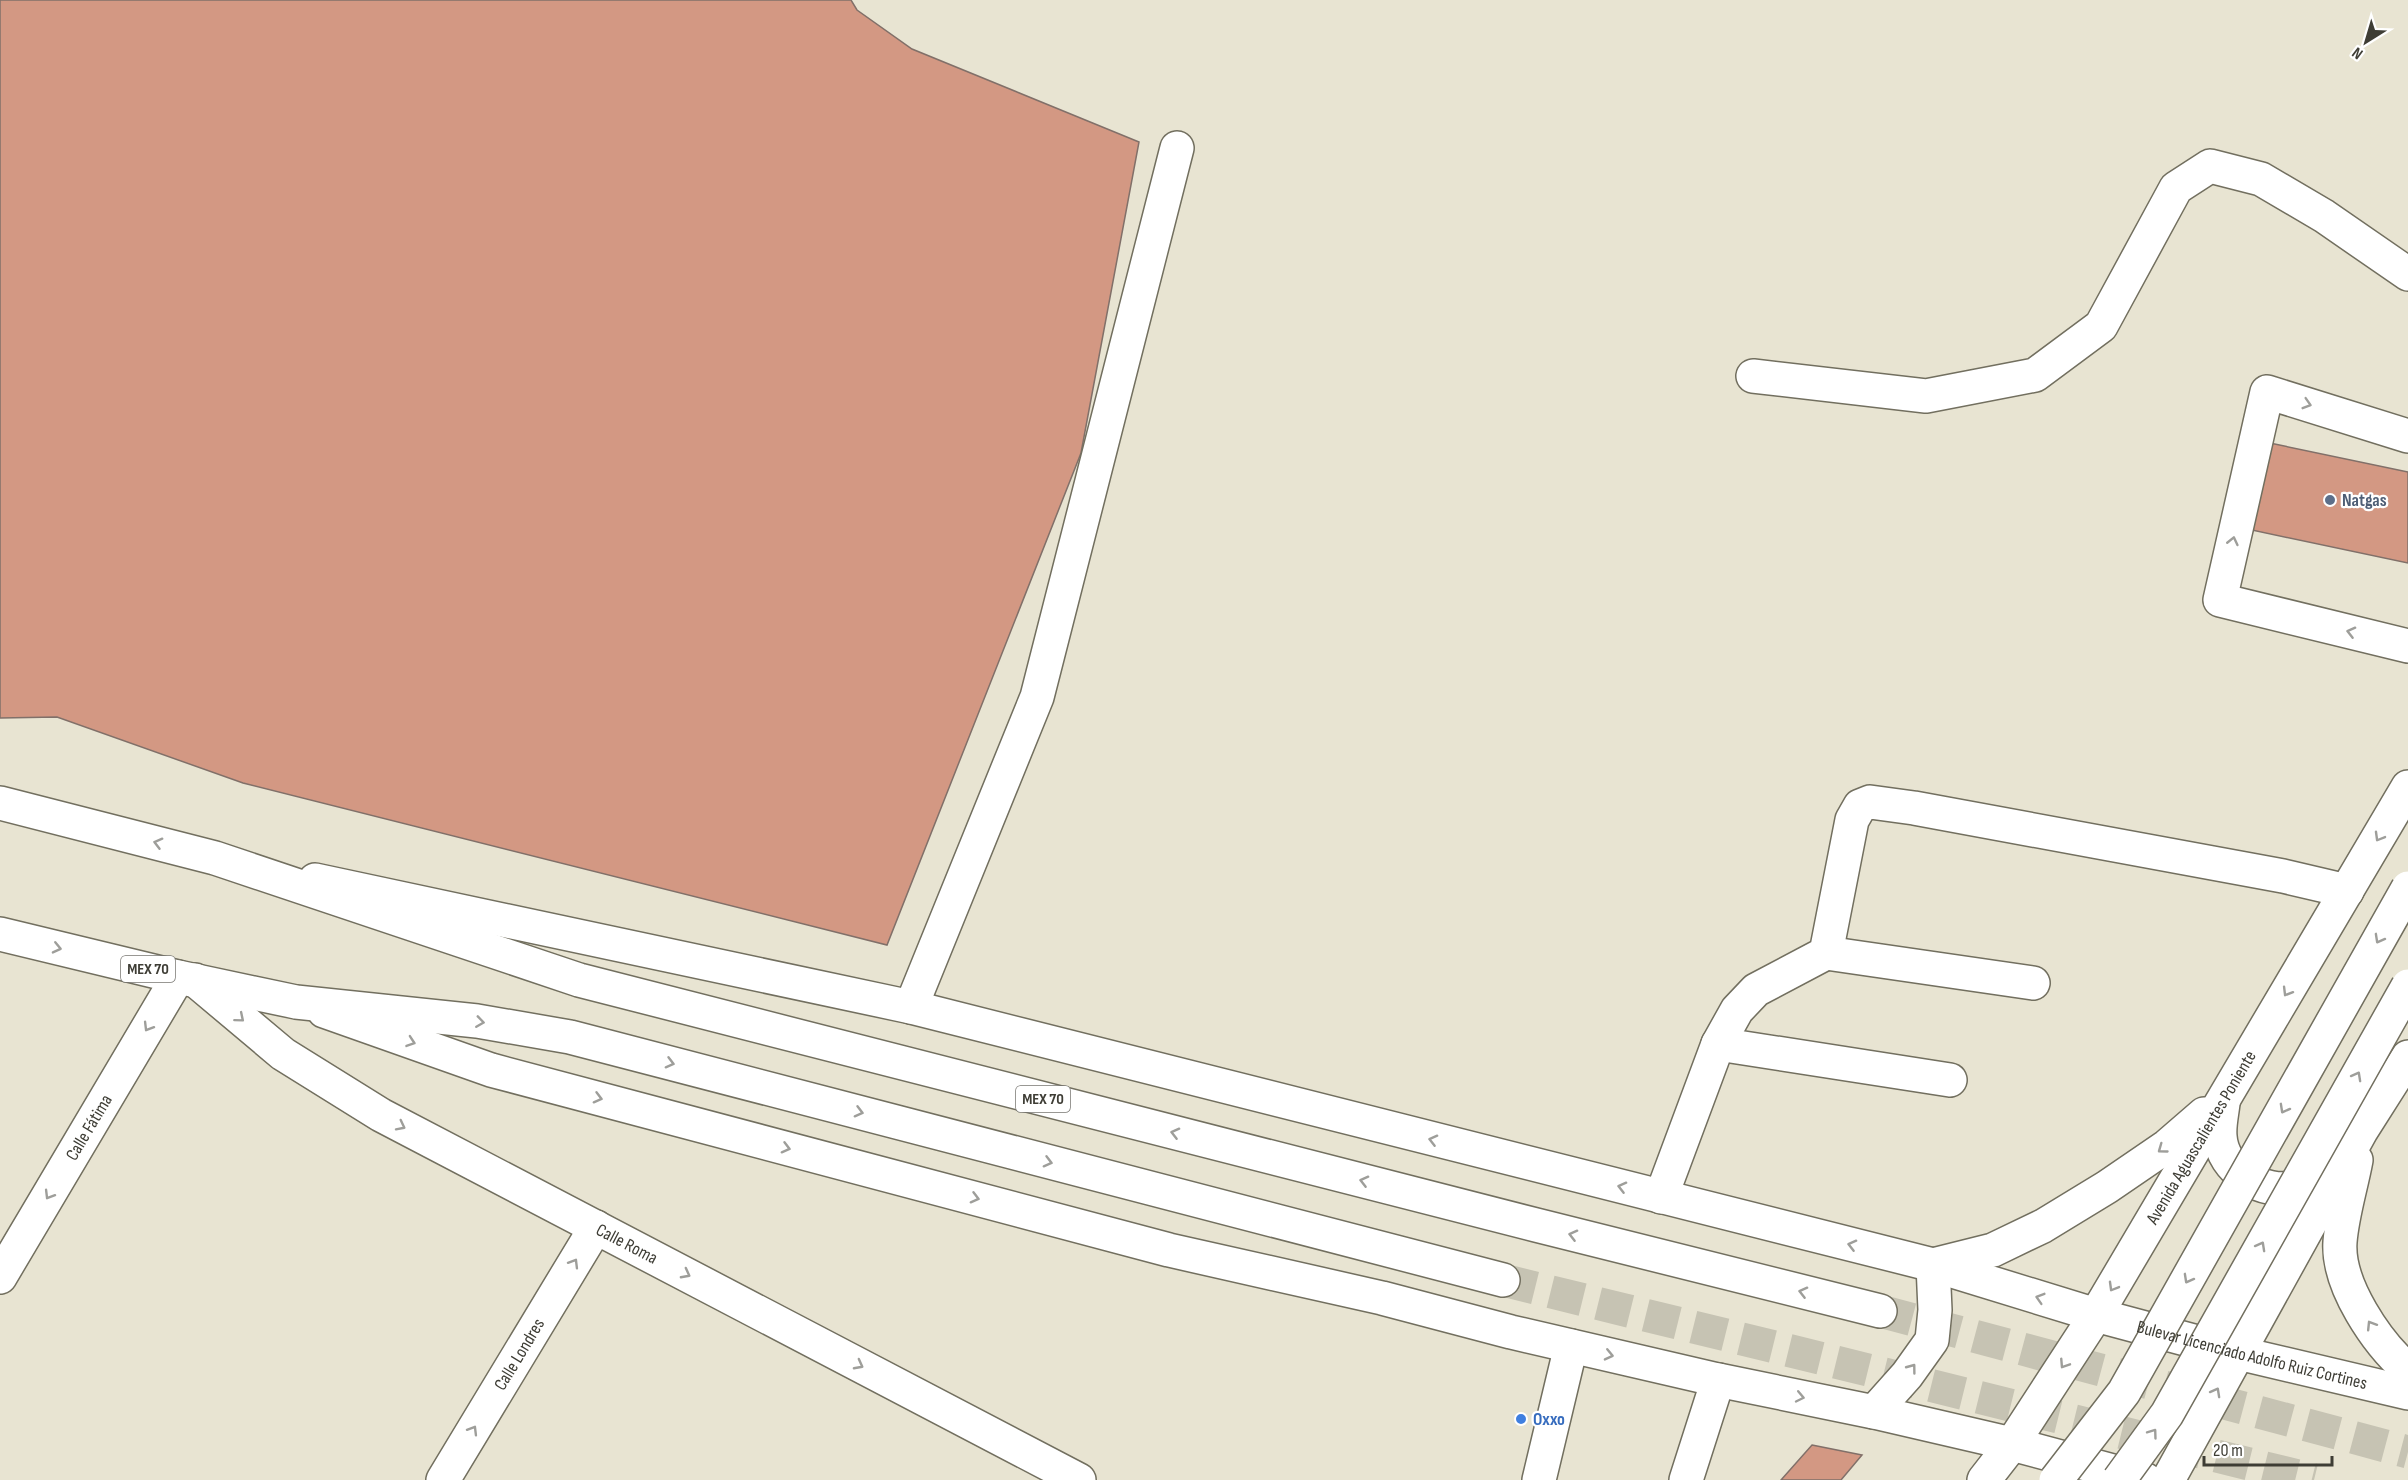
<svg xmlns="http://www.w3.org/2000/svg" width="2408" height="1480" font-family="'Sofia Sans Condensed',sans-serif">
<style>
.building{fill:#d39883;stroke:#817069;stroke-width:1.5}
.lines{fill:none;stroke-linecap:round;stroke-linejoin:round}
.major-tunnel{stroke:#c6c3b3;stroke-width:33;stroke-dasharray:33 16;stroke-linecap:butt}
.minor-casing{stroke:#726f5f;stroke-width:36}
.major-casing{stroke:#726f5f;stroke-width:36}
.minor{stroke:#fff;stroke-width:33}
.major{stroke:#fff;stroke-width:33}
.major-bridge-casing{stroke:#726f5f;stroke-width:36;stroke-linecap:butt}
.major-bridge{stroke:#fff;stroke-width:33}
.oneway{stroke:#9e9e9a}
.service-dot{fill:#5c6f8a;stroke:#fff;stroke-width:2}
.shop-dot{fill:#3f7fe0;stroke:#fff;stroke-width:2}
.labels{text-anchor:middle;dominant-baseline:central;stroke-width:4.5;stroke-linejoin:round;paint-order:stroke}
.shield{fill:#fff;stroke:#787772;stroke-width:1.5}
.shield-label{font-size:16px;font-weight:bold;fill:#3e3d35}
.service-label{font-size:18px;font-weight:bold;fill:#4e5e75;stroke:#fff;text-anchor:start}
.street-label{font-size:18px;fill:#3e3d35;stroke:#fff}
.shop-label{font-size:18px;font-weight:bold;fill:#366cbe;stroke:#fff;text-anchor:start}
</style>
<rect width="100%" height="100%" fill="#e8e4d2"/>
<path class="building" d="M0 0H851L857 10 912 49 1139 142 1081 453 887 945 243 783 57 717 0 718Z
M2265 442 2408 472V563L2247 529Z
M1812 1445 1862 1455 1841 1480H1781Z"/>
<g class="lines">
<path class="major-tunnel" d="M1503 1280 2314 1480
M1880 1311 2408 1452"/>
<g class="minor-casing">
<g id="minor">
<path d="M1753 376 1926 396 2035 375 2101 326 2176 188 2210 166 2261 179 2324 216 2408 274"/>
<path d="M2408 436 2267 392 2220 600 2408 646"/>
<path id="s1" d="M315 880 911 1007 1933 1265 2096 1315 2238 1353 2408 1393"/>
<path d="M1826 953 2033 983"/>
<path id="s2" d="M195 980 283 1054 381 1115 1079 1480"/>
<path d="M911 1007 1037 697 1177 148"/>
<path d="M324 1011 491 1070 1169 1250 1382 1298 1511 1332 1718 1380 1874 1412 2012 1444 2146 1480"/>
<path d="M1718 1044 1950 1080"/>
<path d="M2223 1103C2222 1113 2219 1125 2220 1136 2222 1170 2263 1196 2297 1187 2304 1185 2311 1179 2317 1175"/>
<path d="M2356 1160C2351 1187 2342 1215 2340 1242 2337 1285 2377 1343 2408 1370"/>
<path d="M1661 1197 1718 1044 1737 1010 1756 990 1826 953 1852 820 1860 806 1870 802 1914 808 2283 876 2347 891"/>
<path id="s3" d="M0 1277 178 977"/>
<path d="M1874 1412 1907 1375 1932 1340 1935 1310 1933 1265 1993 1250 2043 1226 2107 1187 2167 1146 2204 1114"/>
<path id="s4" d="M443 1480 596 1227"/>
<path d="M1539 1480 1571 1346"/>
<path d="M1686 1480 1718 1380"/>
<path id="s5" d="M1984 1480 2012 1444 2096 1315 2408 787"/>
<path d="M2168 1480 2361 1131 2408 1057"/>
</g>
</g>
<g class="major-casing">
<path id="major" d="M0 803 215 858 579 980 1536 1225 1880 1311
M0 934 178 977 296 1002 477 1021 570 1037 1503 1280"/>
</g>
<use href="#minor" class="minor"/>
<use href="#major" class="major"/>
<g class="major-bridge-casing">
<path id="major-bridge" d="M2056 1480 2124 1392 2408 888
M2119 1480 2167 1414 2408 986"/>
</g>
<use href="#major-bridge" class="major-bridge"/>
</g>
<defs><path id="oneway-chevron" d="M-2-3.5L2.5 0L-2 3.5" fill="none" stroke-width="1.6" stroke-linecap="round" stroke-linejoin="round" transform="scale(1.5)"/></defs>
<g class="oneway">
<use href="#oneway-chevron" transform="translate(2307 404) rotate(17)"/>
<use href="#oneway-chevron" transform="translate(2233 541) rotate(-77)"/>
<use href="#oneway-chevron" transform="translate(2351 632) rotate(-166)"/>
<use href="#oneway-chevron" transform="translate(2379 837) rotate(120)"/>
<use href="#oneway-chevron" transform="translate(158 843) rotate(-165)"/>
<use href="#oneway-chevron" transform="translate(2379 939) rotate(119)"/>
<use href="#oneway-chevron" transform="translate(57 948) rotate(13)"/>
<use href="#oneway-chevron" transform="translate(2287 992) rotate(121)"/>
<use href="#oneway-chevron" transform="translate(240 1018) rotate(40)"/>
<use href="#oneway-chevron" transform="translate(480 1022) rotate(8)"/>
<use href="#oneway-chevron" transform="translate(148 1027) rotate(121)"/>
<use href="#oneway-chevron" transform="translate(411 1042) rotate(19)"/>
<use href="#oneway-chevron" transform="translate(670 1063) rotate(15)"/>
<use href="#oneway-chevron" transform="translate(2357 1076) rotate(-61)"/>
<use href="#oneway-chevron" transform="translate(598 1098) rotate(15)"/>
<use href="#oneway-chevron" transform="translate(2284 1109) rotate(119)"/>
<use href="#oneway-chevron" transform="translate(859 1112) rotate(15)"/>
<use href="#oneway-chevron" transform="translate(401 1126) rotate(27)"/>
<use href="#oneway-chevron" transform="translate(1175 1133) rotate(-166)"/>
<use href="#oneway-chevron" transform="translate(1433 1140) rotate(-166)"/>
<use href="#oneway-chevron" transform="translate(786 1148) rotate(15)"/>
<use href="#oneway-chevron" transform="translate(2162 1149) rotate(144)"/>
<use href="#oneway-chevron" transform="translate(1048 1162) rotate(15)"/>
<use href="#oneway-chevron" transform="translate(1364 1181) rotate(-166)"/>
<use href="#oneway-chevron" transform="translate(1622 1187) rotate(-166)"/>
<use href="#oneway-chevron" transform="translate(49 1195) rotate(121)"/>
<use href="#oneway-chevron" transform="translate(975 1198) rotate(15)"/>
<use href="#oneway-chevron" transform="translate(1573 1235) rotate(-166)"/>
<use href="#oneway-chevron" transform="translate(1852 1245) rotate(-166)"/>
<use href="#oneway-chevron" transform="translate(2261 1246) rotate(-61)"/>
<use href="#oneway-chevron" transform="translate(574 1263) rotate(-59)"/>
<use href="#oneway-chevron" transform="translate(686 1274) rotate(28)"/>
<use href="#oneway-chevron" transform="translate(2188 1279) rotate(119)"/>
<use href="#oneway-chevron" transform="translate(2113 1287) rotate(120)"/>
<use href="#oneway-chevron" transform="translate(1803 1292) rotate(-166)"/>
<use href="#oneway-chevron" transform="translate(2040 1298) rotate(-163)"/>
<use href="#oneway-chevron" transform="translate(2371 1325) rotate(-122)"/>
<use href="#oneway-chevron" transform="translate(1609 1355) rotate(13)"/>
<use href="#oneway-chevron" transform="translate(2064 1364) rotate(123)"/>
<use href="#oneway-chevron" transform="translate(859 1365) rotate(28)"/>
<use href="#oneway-chevron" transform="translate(1912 1368) rotate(-53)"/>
<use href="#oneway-chevron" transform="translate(2216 1392) rotate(-61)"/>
<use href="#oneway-chevron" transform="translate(1800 1397) rotate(12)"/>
<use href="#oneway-chevron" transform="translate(473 1430) rotate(-59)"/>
<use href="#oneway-chevron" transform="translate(2153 1433) rotate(-54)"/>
</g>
<circle class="service-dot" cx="2330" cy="500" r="6"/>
<circle class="shop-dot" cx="1521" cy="1419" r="6"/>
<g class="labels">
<g class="shield">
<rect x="121" y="956" width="54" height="26" rx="4.5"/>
<rect x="1016" y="1086" width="54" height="26" rx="4.5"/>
</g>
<g class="shield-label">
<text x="148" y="969">MEX 70</text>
<text x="1043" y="1099">MEX 70</text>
</g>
<g class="service-label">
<text x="2342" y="500">Natgas</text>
</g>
<g class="street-label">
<text stroke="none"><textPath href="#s3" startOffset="174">Calle Fátima</textPath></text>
<text stroke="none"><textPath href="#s5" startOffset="406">Avenida Aguascalientes Poniente</textPath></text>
<text stroke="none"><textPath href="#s2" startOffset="508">Calle Roma</textPath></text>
<text stroke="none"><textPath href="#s4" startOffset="147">Calle Londres</textPath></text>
<text stroke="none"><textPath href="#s1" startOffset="1995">Bulevar Licenciado Adolfo Ruiz Cortines</textPath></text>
</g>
<g class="shop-label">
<text x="1533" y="1419">Oxxo</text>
</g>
</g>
<g transform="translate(2366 42) rotate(217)" stroke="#ffffff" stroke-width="4.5" paint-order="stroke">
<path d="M0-4.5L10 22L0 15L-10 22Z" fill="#3e3d35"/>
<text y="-9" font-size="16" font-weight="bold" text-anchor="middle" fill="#3e3d35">N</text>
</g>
<path d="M2204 1456v9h128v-9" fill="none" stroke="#3e3d35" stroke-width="3"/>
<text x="2213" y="1456" font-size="18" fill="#3e3d35" stroke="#ffffff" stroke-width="4.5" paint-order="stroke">20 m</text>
</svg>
